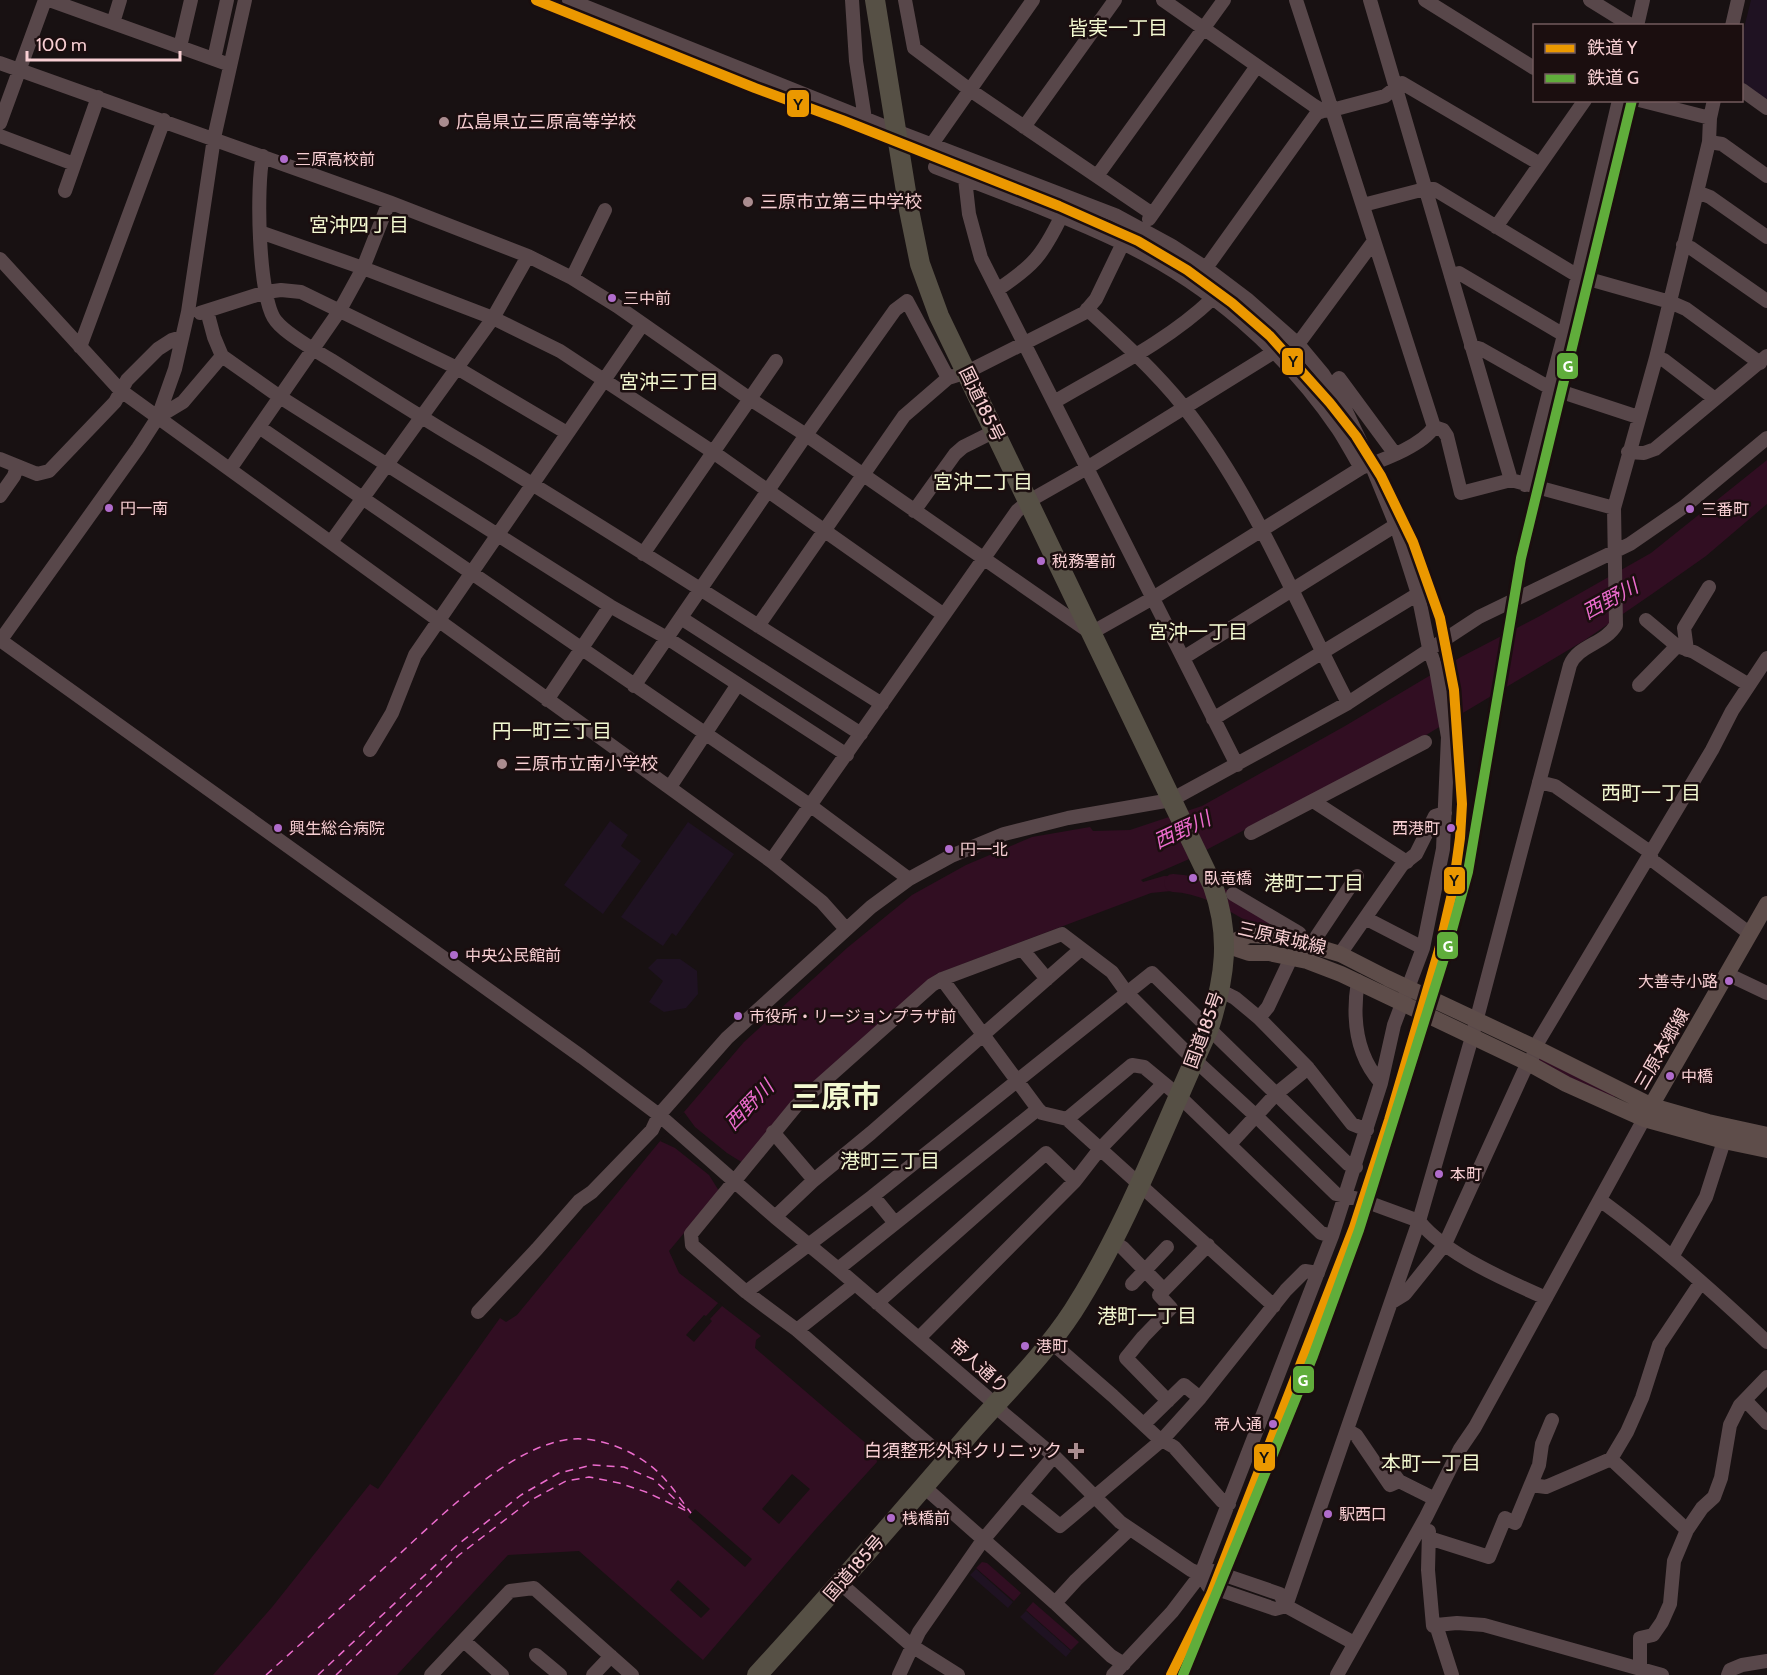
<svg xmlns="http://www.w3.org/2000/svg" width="1767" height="1675" font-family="Cabin,'Noto Sans JP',sans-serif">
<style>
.green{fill:#1f1222}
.water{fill:#310e22}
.pier{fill:#181112}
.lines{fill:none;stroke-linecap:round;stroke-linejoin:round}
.river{stroke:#310e22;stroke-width:18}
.ferry{stroke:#eb6bcc;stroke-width:1.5;stroke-dasharray:8 6;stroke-linecap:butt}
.minor{stroke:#58474a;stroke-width:14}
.major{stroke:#5e4d4a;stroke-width:16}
.highway{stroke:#565045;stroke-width:20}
.rail-1-casing{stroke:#1b0e0f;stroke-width:15}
.rail-2-casing{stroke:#1b0e0f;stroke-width:15}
.rail-1{stroke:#eb9800;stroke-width:10}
.rail-2{stroke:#60ad3b;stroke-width:10}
.poi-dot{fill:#aa8c8f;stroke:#1b0e0f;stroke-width:2}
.bus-dot{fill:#b06ccc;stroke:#1b0e0f;stroke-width:2}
.labels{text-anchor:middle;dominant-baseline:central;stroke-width:5;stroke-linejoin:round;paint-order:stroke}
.bus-label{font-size:16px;fill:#f8cfd3;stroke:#1b0e0f;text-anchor:start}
.poi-label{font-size:18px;fill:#f8cfd3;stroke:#1b0e0f;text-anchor:start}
.street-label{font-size:18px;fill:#f8cfd3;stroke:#1b0e0f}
.neighbourhood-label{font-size:20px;fill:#f3f9d1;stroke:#1b0e0f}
.water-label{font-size:20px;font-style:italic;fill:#eb6bcc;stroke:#1b0e0f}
.town-label{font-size:30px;font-weight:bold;fill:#f3f9d1;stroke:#1b0e0f}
.line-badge{stroke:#1b0e0f;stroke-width:2}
.badge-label{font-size:16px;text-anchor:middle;font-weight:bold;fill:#fff}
.pale-badge-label{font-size:16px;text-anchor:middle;font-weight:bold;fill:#111}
</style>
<rect width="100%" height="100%" fill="#181112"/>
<path class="green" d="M1751 0H1767V100L1742 82V36Z
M610 821 628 835 621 846 641 861 603 914 564 885Z
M688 822 734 854 676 936 672 933 663 946 621 917Z
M657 959H680L697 971 698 994 686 1008 664 1012 649 1002 663 981 648 968Z
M976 1569 1013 1602 1008 1608 970 1575Z
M1026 1611 1071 1651 1066 1657 1020 1617Z"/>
<path class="water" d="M1767 460V504L1706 556 1652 594 1585 640 1426 735 1187 860 1141 880 1143 882 1164 876 1195 877 1198 893 1181 890 1151 893 936 974 793 1103 669 1251 679 1273 761 1336 756 1340 755 1348 876 1452 877 1462 815 1530 703 1660 579 1551 508 1555 397 1675H213L273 1606 370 1484 378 1489 500 1318 506 1322 517 1315 684 1112 744 1042 847 948 912 895 966 865 1032 837 1090 827 1093 831 1130 830 1202 806 1345 726 1461 657 1538 617 1651 553Z
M982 1562 987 1563 1021 1593 1014 1601 976 1568Z
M1033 1602 1079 1642 1071 1650 1026 1610Z"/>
<path class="pier" d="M684 1112 695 1127 727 1153 743 1163 719 1191 709 1175 675 1148 660 1141Z
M719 1302 723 1305 710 1319 712 1321 694 1342 686 1335 704 1315 706 1316Z
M792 1474 810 1489 779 1524 762 1509Z
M695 1509 752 1559 745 1567 688 1517Z
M678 1580 710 1609 701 1618 670 1590Z"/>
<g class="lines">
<path class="river" d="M1173 883C1208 884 1239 907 1269 924
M1539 1060 1607 1092"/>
<path class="ferry" d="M266 1675C306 1639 345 1604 384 1568 432 1526 508 1444 573 1439 603 1437 639 1453 660 1474 672 1486 681 1500 691 1513
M318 1675 456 1546 521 1495 559 1473 592 1465 624 1467 653 1479 688 1511
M336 1675 459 1555 531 1500 566 1481 589 1477 619 1483 646 1492 691 1513"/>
<path class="minor" d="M49 0 230 65
M569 0 896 131 1115 215 1172 246 1206 268 1247 299 1298 344 1323 374 1345 409 1371 464 1396 525 1418 594 1429 648 1436 669 1448 737 1443 849 1423 948 1394 1025 1381 1083 1332 1236 1201 1574 1172 1612 1113 1675
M852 0 856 61 865 119
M905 0 914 48 970 90 1151 213
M1163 0 1313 105 1323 111 1332 110 1434 427
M1296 0 1332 110 1385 96 1402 83 1540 164
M1370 0 1511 480 1614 508
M1425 0 1534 68
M1590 0 1632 26
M113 23 120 0
M1637 26 1643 0
M1732 26 1738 0
M180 47 191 0
M214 59 227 0
M0 63 389 202 528 256 572 278 617 306 750 399 806 435 1091 633 1153 598 1361 468C1382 460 1422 446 1434 427
M1742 90 1767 108
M1639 100 1710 118
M0 123 45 0
M1024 127 1115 0
M0 136 74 164
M1709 142 1722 144 1767 176
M932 144 1033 0
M263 156C256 183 258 300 276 321 286 334 316 351 331 360 380 391 428 422 478 451 614 533 748 620 882 704
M935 167C997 191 1061 214 1122 243 1207 283 1285 351 1338 429 1346 441 1353 455 1361 468
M1097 176 1224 0
M965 179 969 214 981 258 1237 765
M65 191 98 97
M1697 192 1710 197 1767 237
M1363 205 1425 189H1434L1578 276 1670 302 1686 309 1760 363
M1149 219 1257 66
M1496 227 1585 100
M260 232 363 268 493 318 560 351 713 452 944 615
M1683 245 1691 248 1767 301
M0 259 120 390 771 861 822 902 846 929
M1206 268 1317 113 1323 111
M1451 276 1459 273 1564 335
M572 278 605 210
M997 290C1033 266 1042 256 1061 217
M1087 309C1121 340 1155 371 1184 407 1254 496 1296 603 1348 703
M207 311 214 337 222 356 280 397 610 606 667 638 847 755
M200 313 266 292 281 290 301 292 457 368 567 433
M1298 344 1374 241
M1471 346 1481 349 1550 388 1638 417
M80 347 164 120
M1656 358 1664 360 1715 399
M1331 387 1339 378 1395 454
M1054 402C1108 370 1167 342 1212 299
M158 417 183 402 222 356
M259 427 811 806 909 879
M1434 427 1443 430 1447 436 1461 493 1511 480
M1628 452 1644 453 1655 449 1767 356
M0 459 37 474 49 471 115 402 127 380 158 349 172 340 182 337
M230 469 340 310 363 268 389 202
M1525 485 1564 335 1619 100
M0 496 14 476 17 466
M914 511 955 454 963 447 995 431
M331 542 493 318 528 256
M643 554 776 361
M681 618 861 734
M1646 620 1677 646 1694 652 1749 685
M758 626 904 416 948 378 967 372 1084 313 1096 299 1123 243
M0 640 582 1057 659 1115 775 1217 838 1269 995 1404 1003 1413 1054 1456 1120 1522 1191 1570 1201 1574
M0 641 138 448 158 417 175 369 188 312 214 138 245 0
M1687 650 1684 628 1709 587
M1183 658 1396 525
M1639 685 1677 646
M634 686 806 435 895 310 907 301 948 378
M547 700 610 606
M1213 719 1418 594
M370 750 392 713 415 655 642 325
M1539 782 1555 786 1650 852 1652 860 1749 933
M670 787 738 684
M1313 801 1407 862
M1251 833 1425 742
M771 861 1017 511 1029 501 1087 468 1274 352
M1233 894 1299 933 1296 941
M1365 918 1423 948
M1314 945 1317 936 1357 876
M1022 949 1047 979
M1340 954 1402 865 1416 854 1435 816 1445 813
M1727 974 1767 993
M942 979 1038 1109 1042 1113 1067 1119 1132 1065 1144 1067 1179 1096 1321 1233 1332 1236
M1358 981C1352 1018 1355 1054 1381 1083
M1221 991 1235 998 1259 1018 1308 1068 1352 1124 1367 1130
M1259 1018 1268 1007 1291 958
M1067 1119 1274 1306
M773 1132 814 1180
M1230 1144 1276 1094 1308 1068
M873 1196 895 1223
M1600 1200C1659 1243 1714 1292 1767 1342
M775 1217 814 1180 871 1133 1081 949
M1112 1241 1123 1248 1164 1290
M1672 1257 1706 1197 1724 1141
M838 1269 1038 1109
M1132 1284 1167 1247
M746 1292 873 1196 1152 973 1348 1164 1356 1167
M1392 1302 1405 1294 1445 1244 1524 1071 1530 1064 1538 1042 1712 750 1732 711 1767 658
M877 1303 1046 1153 1075 1181
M478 1312 537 1249 579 1201 592 1192 652 1130 659 1115 727 1038 871 907 909 879 951 856 1004 834 1068 818 1171 800 1348 703 1479 617 1630 544 1685 506 1767 438
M797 1330 855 1284
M919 1338 1075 1181 1099 1150 1163 1084
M1051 1342 1113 1396 1157 1437 1174 1447 1222 1501 1229 1504
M1745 1400 1767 1423
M1168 1401 1126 1358 1143 1337 1171 1308 1159 1295 1208 1245
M1144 1424 1184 1385 1200 1398
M1347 1430 1356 1435 1390 1485 1399 1481
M1611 1459 1687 1530
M947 1460 797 1330 746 1292 692 1245 691 1234 796 1106 932 985 942 979 1062 934 1112 972 1127 993 1184 1050 1256 1116 1336 1194 1359 1199 1419 1221C1445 1254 1507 1281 1546 1298
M1393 1473 1399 1481 1435 1499
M1531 1485 1546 1487 1611 1459 1627 1432 1642 1398 1659 1345 1701 1282
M923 1486 1055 1603 1111 1656 1124 1664
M1022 1495 1060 1526 1162 1440 1200 1398 1286 1290 1305 1271 1318 1273
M1429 1531 1428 1570 1433 1626 1436 1625 1452 1675
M1429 1538 1489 1557 1505 1518 1515 1523 1539 1465 1542 1444 1552 1420
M1201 1574 1213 1571 1280 1594 1286 1606 1354 1643
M1201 1574 1208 1586 1275 1609 1286 1606
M841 1584 912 1646 958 1675
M1055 1603 1076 1580 1130 1529
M1286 1606 1419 1221 1472 1037 1570 665C1578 645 1605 644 1616 625L1614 508 1656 358 1697 192 1709 142 1710 118 1714 100
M1436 1625 1457 1623 1484 1625 1662 1675
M464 1641 502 1675
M536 1655 560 1675
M1640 1670V1638L1653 1635 1662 1622 1670 1604 1674 1561 1687 1530 1702 1508 1714 1497 1721 1478 1730 1425 1740 1405 1767 1377
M431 1675 510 1591 534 1588 632 1675
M593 1675 611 1656
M899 1675 919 1632 983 1540 1054 1456
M1337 1675 1426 1517 1460 1449 1475 1427 1644 1119
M1728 1675 1730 1670 1742 1665 1767 1661"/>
<path class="major" d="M1225 945 1249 935 1268 936 1290 939 1340 954 1387 978 1536 1048 1652 1106 1708 1122 1767 1135
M1225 945 1249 953H1269L1307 961 1341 974 1530 1064 1566 1084 1644 1119 1724 1141 1767 1150
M1647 1113 1767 904"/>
<path class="highway" d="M757 1675C828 1598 896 1519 965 1439 1001 1397 1043 1357 1073 1311 1128 1225 1166 1121 1209 1028 1225 978 1231 936 1213 886L939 316 920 264 909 210 875 0"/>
<g class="rail-1-casing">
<path id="rail-1" d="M536 0 755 88 842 120 1059 206 1138 241 1187 270 1232 303 1270 336 1330 403 1356 436 1381 476 1413 542 1440 618 1454 690 1462 804 1460 838 1453 889 1439 950 1389 1120 1354 1227 1211 1594 1171 1675"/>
</g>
<g class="rail-2-casing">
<path id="rail-2" d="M1183 1675 1313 1356 1359 1230 1446 952 1468 872 1521 558 1632 100"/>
</g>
<use href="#rail-1" class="rail-1"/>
<use href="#rail-2" class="rail-2"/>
</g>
<g class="poi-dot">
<circle cx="444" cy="122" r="6"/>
<circle cx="748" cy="202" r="6"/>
<circle cx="502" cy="764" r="6"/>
<path d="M1073 1442h6v6h6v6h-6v6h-6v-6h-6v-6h6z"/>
</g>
<g class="bus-dot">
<circle cx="284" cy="159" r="5"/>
<circle cx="612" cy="298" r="5"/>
<circle cx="109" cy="508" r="5"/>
<circle cx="1690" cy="509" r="5"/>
<circle cx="1041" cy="561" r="5"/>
<circle cx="278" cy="828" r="5"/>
<circle cx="1451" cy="828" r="5"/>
<circle cx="949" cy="849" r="5"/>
<circle cx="1193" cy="878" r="5"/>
<circle cx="454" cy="955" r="5"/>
<circle cx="1729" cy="981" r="5"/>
<circle cx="738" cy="1016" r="5"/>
<circle cx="1670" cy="1076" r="5"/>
<circle cx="1439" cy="1174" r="5"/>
<circle cx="1025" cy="1346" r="5"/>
<circle cx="1273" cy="1424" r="5"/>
<circle cx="1328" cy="1514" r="5"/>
<circle cx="891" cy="1518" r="5"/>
</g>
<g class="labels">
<g class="bus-label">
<text x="295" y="159">三原高校前</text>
<text x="623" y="298">三中前</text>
<text x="120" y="508">円一南</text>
<text x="1701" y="509">三番町</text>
<text x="1052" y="561">税務署前</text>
<text x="289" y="828">興生総合病院</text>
<text x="1440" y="828" text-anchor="end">西港町</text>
<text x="960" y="849">円一北</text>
<text x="1204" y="878">臥竜橋</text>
<text x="465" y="955">中央公民館前</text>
<text x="1718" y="981" text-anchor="end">大善寺小路</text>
<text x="749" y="1016">市役所・リージョンプラザ前</text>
<text x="1681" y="1076">中橋</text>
<text x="1450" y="1174">本町</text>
<text x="1036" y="1346">港町</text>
<text x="1262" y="1424" text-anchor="end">帝人通</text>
<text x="1339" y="1514">駅西口</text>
<text x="902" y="1518">桟橋前</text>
</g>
<g class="poi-label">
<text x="456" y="122">広島県立三原高等学校</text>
<text x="760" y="202">三原市立第三中学校</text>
<text x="514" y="764">三原市立南小学校</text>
<text x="1062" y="1451" text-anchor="end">白須整形外科クリニック</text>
</g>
<g class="street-label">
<text transform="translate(982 404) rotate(64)">国道185号</text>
<text transform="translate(1282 938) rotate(13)">三原東城線</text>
<text transform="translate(1204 1030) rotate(-70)">国道185号</text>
<text transform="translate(1662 1049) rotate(-60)">三原本郷線</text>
<text transform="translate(979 1366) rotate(42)">帝人通り</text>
<text transform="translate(854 1568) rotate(-49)">国道185号</text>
</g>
<g class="neighbourhood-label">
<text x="1118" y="28">皆実一丁目</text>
<text x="359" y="225">宮沖四丁目</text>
<text x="669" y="382">宮沖三丁目</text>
<text x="983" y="482">宮沖二丁目</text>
<text x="1198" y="632">宮沖一丁目</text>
<text x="552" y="731">円一町三丁目</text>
<text x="1651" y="793">西町一丁目</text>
<text x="1314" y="883">港町二丁目</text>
<text x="890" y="1161">港町三丁目</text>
<text x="1147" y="1316">港町一丁目</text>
<text x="1431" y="1463">本町一丁目</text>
</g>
<g class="water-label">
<text transform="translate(1610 599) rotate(-29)">西野川</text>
<text transform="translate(1182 830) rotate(-25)">西野川</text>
<text transform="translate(749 1105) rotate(-46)">西野川</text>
</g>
<g class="town-label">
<text x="836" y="1096">三原市</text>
</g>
</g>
<g class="line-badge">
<rect x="786" y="89" width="24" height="29" rx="6" fill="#eb9800"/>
<rect x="1281" y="347" width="23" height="29" rx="6" fill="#eb9800"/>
<rect x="1556" y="352" width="23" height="28" rx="6" fill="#60ad3b"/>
<rect x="1443" y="866" width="23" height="29" rx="6" fill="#eb9800"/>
<rect x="1436" y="931" width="23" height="29" rx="6" fill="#60ad3b"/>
<rect x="1292" y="1365" width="23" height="29" rx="6" fill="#60ad3b"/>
<rect x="1253" y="1443" width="23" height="29" rx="6" fill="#eb9800"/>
</g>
<g class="badge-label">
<text x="1568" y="372">G</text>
<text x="1448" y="952">G</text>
<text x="1303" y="1386">G</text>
</g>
<g class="pale-badge-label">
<text x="798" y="110">Y</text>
<text x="1293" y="367">Y</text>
<text x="1454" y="886">Y</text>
<text x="1264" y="1463">Y</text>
</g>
<rect x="1533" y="24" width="210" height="78" fill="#1b0e0f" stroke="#735b5d" stroke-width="1.5"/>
<rect x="1545" y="44" width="30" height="9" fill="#eb9800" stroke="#735b5d" stroke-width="1.5"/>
<text x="1587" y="54" font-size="18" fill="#f8cfd3">鉄道 Y</text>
<rect x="1545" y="74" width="30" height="9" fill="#60ad3b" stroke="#735b5d" stroke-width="1.5"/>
<text x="1587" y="84" font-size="18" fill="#f8cfd3">鉄道 G</text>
<path d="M27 51v9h153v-9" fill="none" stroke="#f8cfd3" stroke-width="3"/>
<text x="36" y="51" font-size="18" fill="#f8cfd3" stroke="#1b0e0f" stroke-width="4.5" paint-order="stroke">100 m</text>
</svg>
